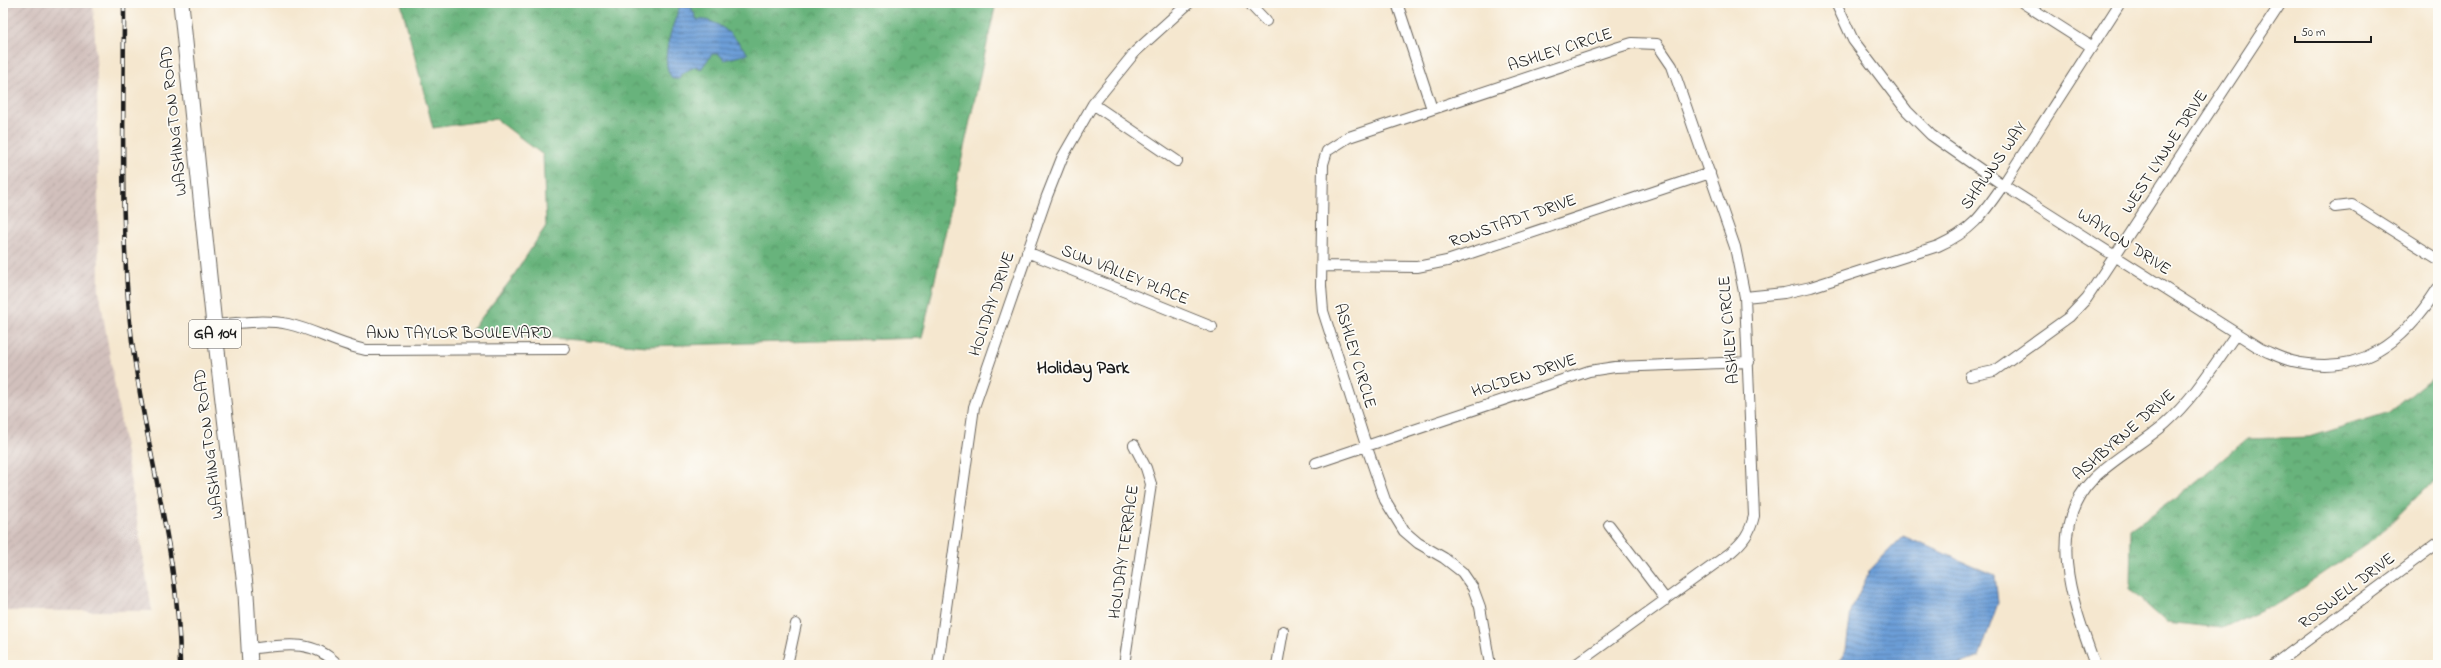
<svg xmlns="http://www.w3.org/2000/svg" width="2441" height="668" font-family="'Indie Flower',sans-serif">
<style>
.industrial{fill:url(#industrial-furrows)}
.forest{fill:url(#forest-crowns);stroke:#42684c}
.water{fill:url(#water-rules);stroke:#445d7a}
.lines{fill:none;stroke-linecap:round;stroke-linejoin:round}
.minor-casing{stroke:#68635b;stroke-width:12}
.primary-casing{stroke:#68635b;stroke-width:17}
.minor{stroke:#fff;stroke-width:10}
.primary{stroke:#fff;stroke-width:15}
.rail-casing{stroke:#1c1c1c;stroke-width:4.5}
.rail{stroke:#fdfcf7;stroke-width:3;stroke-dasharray:9;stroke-linecap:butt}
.labels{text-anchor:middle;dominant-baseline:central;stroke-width:3.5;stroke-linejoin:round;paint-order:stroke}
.shield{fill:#fdfcf7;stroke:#605f5e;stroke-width:1}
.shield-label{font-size:16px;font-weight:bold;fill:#1c1c1c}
.street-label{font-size:17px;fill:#1c1c1c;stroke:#fdfcf7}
.neighbourhood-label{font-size:18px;font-weight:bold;fill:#1c1c1c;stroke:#fdfcf7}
</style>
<defs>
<pattern id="industrial-furrows" width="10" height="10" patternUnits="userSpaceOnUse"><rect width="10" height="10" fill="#d1c0bc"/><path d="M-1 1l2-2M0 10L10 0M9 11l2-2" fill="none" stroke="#b3a4a1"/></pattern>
<pattern id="forest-crowns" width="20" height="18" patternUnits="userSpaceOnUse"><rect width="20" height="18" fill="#68b37b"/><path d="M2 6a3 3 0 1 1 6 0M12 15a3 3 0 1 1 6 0" fill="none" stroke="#559164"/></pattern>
<pattern id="water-rules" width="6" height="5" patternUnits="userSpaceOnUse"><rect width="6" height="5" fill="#6c9ed7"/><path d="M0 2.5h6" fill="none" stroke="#5880ae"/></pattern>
</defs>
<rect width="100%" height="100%" fill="#fdfcf7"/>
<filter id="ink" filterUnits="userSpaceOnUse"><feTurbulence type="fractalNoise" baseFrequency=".025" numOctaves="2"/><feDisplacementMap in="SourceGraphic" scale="8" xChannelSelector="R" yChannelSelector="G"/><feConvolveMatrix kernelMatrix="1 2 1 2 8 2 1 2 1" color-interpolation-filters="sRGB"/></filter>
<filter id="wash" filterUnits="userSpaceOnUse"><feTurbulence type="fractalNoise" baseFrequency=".012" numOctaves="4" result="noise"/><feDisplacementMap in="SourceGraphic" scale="16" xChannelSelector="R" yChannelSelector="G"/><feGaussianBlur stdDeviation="0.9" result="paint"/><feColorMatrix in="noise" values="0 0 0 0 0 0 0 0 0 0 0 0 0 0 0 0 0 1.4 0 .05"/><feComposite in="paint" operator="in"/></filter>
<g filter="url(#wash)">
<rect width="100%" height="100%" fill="#f5e7cf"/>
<path class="industrial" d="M3 3H93L97 75 99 290 152 611H3Z"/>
<path class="forest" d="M401 3H996L922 338 647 346 471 331 510 281 546 226 543 155 496 119 433 128Z
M2438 373V481L2426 488 2374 539 2287 598 2222 628 2166 622 2130 590 2131 529 2180 495 2247 439 2309 437 2390 412Z"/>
<path class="water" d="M681 3 691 7 697 20C718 17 736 39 748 54L724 60 719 54H712L701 69 696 66 681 74 679 79H673C657 62 674 23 681 3Z
M1903 536 1995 575 1998 603 1979 657 1958 665H1837L1846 650 1851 611 1870 570Z"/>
</g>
<g filter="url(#ink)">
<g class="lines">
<g class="minor-casing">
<path id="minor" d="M1249 3 1266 21
M1397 3 1432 109
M1836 3 1853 40 1907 111 1931 135 2003 185 2261 349C2271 353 2282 359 2292 361 2361 377 2403 343 2438 288
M2023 3 2092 47
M1093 104 1177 161
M2335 207 2352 205 2438 259
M1027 252 1212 327
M1322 266 1417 267 1447 261 1710 173
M1745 297 1784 293 1811 287 1938 246C1972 231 1983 214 2003 185L2120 3
M214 325C238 323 264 319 288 324 315 330 339 345 366 350L565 349
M1970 376 1994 371 2069 317 2087 298 2281 3
M1316 463 1589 371 1615 367 1749 362
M1609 525 1666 600
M249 649C282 645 313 638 338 665
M787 665 796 624
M938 665 974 407 1047 196 1062 158 1093 104 1136 51 1189 3
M1124 665 1151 484 1146 468 1134 445
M1277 665 1283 631
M1490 665 1480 607 1473 588 1462 572 1444 558 1418 543 1404 531 1385 500 1366 445 1323 311 1321 286 1323 164 1327 151 1349 137 1619 47 1632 43 1657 44 1672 66 1735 247 1745 297 1754 516C1750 533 1743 542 1730 553L1575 665
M2095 665C2075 608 2043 530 2093 479 2114 458 2142 444 2165 424 2194 398 2214 365 2236 334
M2274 665 2438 543"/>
</g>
<g class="primary-casing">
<path id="primary" d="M181 3 214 325 246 594 250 665"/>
</g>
<use href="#minor" class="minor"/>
<use href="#primary" class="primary"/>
<g class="rail-casing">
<path id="rail" d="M124 3C124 115 119 229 132 341 145 449 180 555 180 665"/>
</g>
<use href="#rail" class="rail"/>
</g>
</g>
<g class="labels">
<rect class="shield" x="189" y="320" width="52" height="28" rx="3"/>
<g class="shield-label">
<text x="215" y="334">GA 104</text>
</g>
<g class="street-label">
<text transform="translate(1560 50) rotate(-18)">ASHLEY CIRCLE</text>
<text transform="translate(174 121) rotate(-96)">WASHINGTON ROAD</text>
<text transform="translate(2165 152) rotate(-57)">WEST LYNNE DRIVE</text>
<text transform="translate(1994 166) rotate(-55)">SHAWNS WAY</text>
<text transform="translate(1513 221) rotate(-19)">RONSTADT DRIVE</text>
<text transform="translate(2124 242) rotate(33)">WAYLON DRIVE</text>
<text transform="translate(1125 275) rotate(22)">SUN VALLEY PLACE</text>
<text transform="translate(992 304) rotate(-71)">HOLIDAY DRIVE</text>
<text transform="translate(1729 330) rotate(-95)">ASHLEY CIRCLE</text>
<text x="459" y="333">ANN TAYLOR BOULEVARD</text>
<text transform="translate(1355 356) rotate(73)">ASHLEY CIRCLE</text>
<text transform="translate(1524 376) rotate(-18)">HOLDEN DRIVE</text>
<text transform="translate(2124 435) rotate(-41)">ASHBYRNE DRIVE</text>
<text transform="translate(209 444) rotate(-97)">WASHINGTON ROAD</text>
<text transform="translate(1124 552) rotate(-82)">HOLIDAY TERRACE</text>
<text transform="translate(2347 591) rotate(-37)">ROSWELL DRIVE</text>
</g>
<g class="neighbourhood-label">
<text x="1083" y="369">Holiday Park</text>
</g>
</g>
<rect width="2441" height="668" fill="none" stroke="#fdfcf7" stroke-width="16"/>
<path d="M2295 36v6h76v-6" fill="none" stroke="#1c1c1c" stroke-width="2"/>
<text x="2301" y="36" font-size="12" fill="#1c1c1c" stroke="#fdfcf7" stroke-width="3" paint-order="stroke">50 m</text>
</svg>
